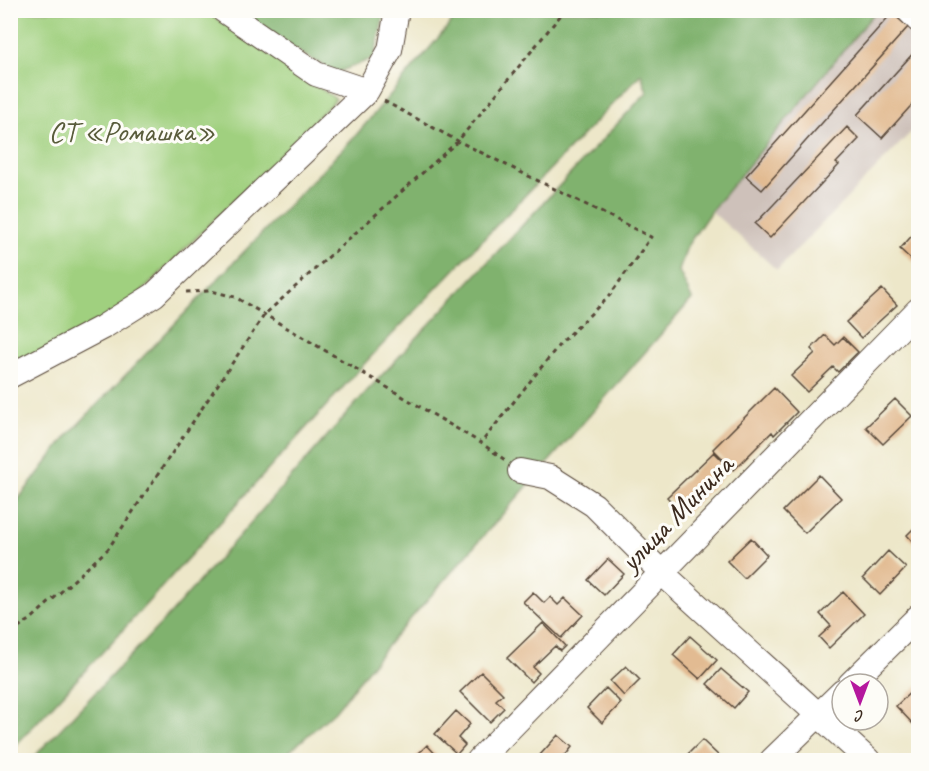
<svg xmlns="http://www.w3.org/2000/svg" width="929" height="771" font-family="Caveat,sans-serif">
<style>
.industrial{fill:#cec1ba}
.green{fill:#a0d07f;stroke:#6e7d4e;stroke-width:1.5}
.forest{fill:#80b26e;stroke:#5e6e46;stroke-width:1.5}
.building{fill:#e2bb92}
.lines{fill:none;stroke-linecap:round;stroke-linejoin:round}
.minor-casing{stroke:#564638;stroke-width:26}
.path{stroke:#564638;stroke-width:3;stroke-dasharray:4.5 4.5;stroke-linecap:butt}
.minor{stroke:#fff;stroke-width:24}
.labels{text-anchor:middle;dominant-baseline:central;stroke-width:6;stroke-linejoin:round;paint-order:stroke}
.park-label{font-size:30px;fill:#595c3b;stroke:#fdfcf7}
.street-label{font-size:30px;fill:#3b2a1e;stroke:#fdfcf7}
</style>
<rect width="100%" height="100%" fill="#fdfcf7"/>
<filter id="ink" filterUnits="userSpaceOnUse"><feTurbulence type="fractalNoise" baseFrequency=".0167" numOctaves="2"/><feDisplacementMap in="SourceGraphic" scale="12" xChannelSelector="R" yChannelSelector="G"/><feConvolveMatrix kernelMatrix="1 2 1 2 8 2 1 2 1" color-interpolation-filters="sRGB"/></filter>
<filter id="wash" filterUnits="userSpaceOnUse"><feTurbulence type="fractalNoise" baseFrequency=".008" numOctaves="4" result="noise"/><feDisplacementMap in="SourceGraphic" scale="24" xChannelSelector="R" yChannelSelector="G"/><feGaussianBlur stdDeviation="1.35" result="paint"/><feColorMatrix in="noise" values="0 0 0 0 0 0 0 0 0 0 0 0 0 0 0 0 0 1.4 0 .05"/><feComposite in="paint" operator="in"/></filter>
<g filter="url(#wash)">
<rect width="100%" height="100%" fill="#ede7c9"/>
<path class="industrial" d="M876 11H891L918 33V125L777 270 711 211Z"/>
<path class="green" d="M11 11H205L336 99 83 350 11 379Z"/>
<path class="forest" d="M227 11H385L374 58 336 73Z
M461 11H876L711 211 687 246 679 271 692 299 391 641 335 711 280 760H31L172 612 366 392 647 92 641 74 366 362 110 644 11 750 10 510 67 436 357 134Z"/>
<g id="blocks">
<path class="building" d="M892 13 908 27 762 190 746 176Z
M918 48V98L882 138 857 115Z
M847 127 859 139 836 163 839 165 770 238 755 224Z
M918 229V266L900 249Z
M882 289 897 305 861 338 846 322Z
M825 335 835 345 843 337 858 352 838 372 833 367 807 392 791 376 815 353 811 349Z
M774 388 797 412 774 435 772 432 734 470 713 449Z
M895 399 912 416 883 444 866 427Z
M714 452 731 469 684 515 667 497Z
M819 475 841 498 805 533 783 511Z
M918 524V548L907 535Z
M751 538 767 555 744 578 727 561Z
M888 551 906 568 880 595 863 578Z
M608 559 624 574 604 595 588 580Z
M533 592 544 603 550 597 558 605 565 598 583 615 561 638 523 602Z
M843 592 864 614 829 648 819 637 831 626 820 614Z
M543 623 565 646 560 651 555 646 533 667 539 673 531 682 507 658Z
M690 636 717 660 700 679 673 655Z
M626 666 640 680 624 696 610 681Z
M721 669 748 692 734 708 707 684Z
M481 672 503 694 496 700 504 708 490 722 460 692Z
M918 685V719L913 724 896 706Z
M606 688 621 703 602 723 587 708Z
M456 711 470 724 458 738 465 745 457 754 435 734Z
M558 735 572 747 565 756 570 760H546L540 755Z
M702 740 721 758 718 760H691L686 756Z
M427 745 440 759 439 760H412Z"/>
</g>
</g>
<g filter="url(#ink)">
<use href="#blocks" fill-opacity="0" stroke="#564638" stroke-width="1.5"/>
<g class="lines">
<g class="minor-casing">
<path id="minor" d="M223 10 316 74 367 91
M908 10 918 20
M10 376 103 327 154 295 367 91 390 50 397 10
M520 471 550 477 594 505 662 573 868 760
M850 684 918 617
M479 760 918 310
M772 760 842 692"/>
</g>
<path class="path" d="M384 101 458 141 651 237 610 295 559 345 481 443
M186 292 211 291 235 297 481 443 505 460
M10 632 30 620 108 549 265 314 458 141 565 10"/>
<use href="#minor" class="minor"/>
</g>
</g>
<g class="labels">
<g class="park-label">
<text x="132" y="131">СТ «Ромашка»</text>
</g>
<g class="street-label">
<text transform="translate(676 513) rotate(-46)">улица Минина</text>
</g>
</g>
<rect width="929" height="771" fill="none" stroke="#fdfcf7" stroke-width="36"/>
<g transform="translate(860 702) rotate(180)"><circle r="28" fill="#fdfcf7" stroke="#afa8a0" stroke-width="1.5"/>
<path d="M0-4.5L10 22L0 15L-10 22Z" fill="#b5179e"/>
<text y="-9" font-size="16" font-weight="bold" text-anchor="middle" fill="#3b2a1e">С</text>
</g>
</svg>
